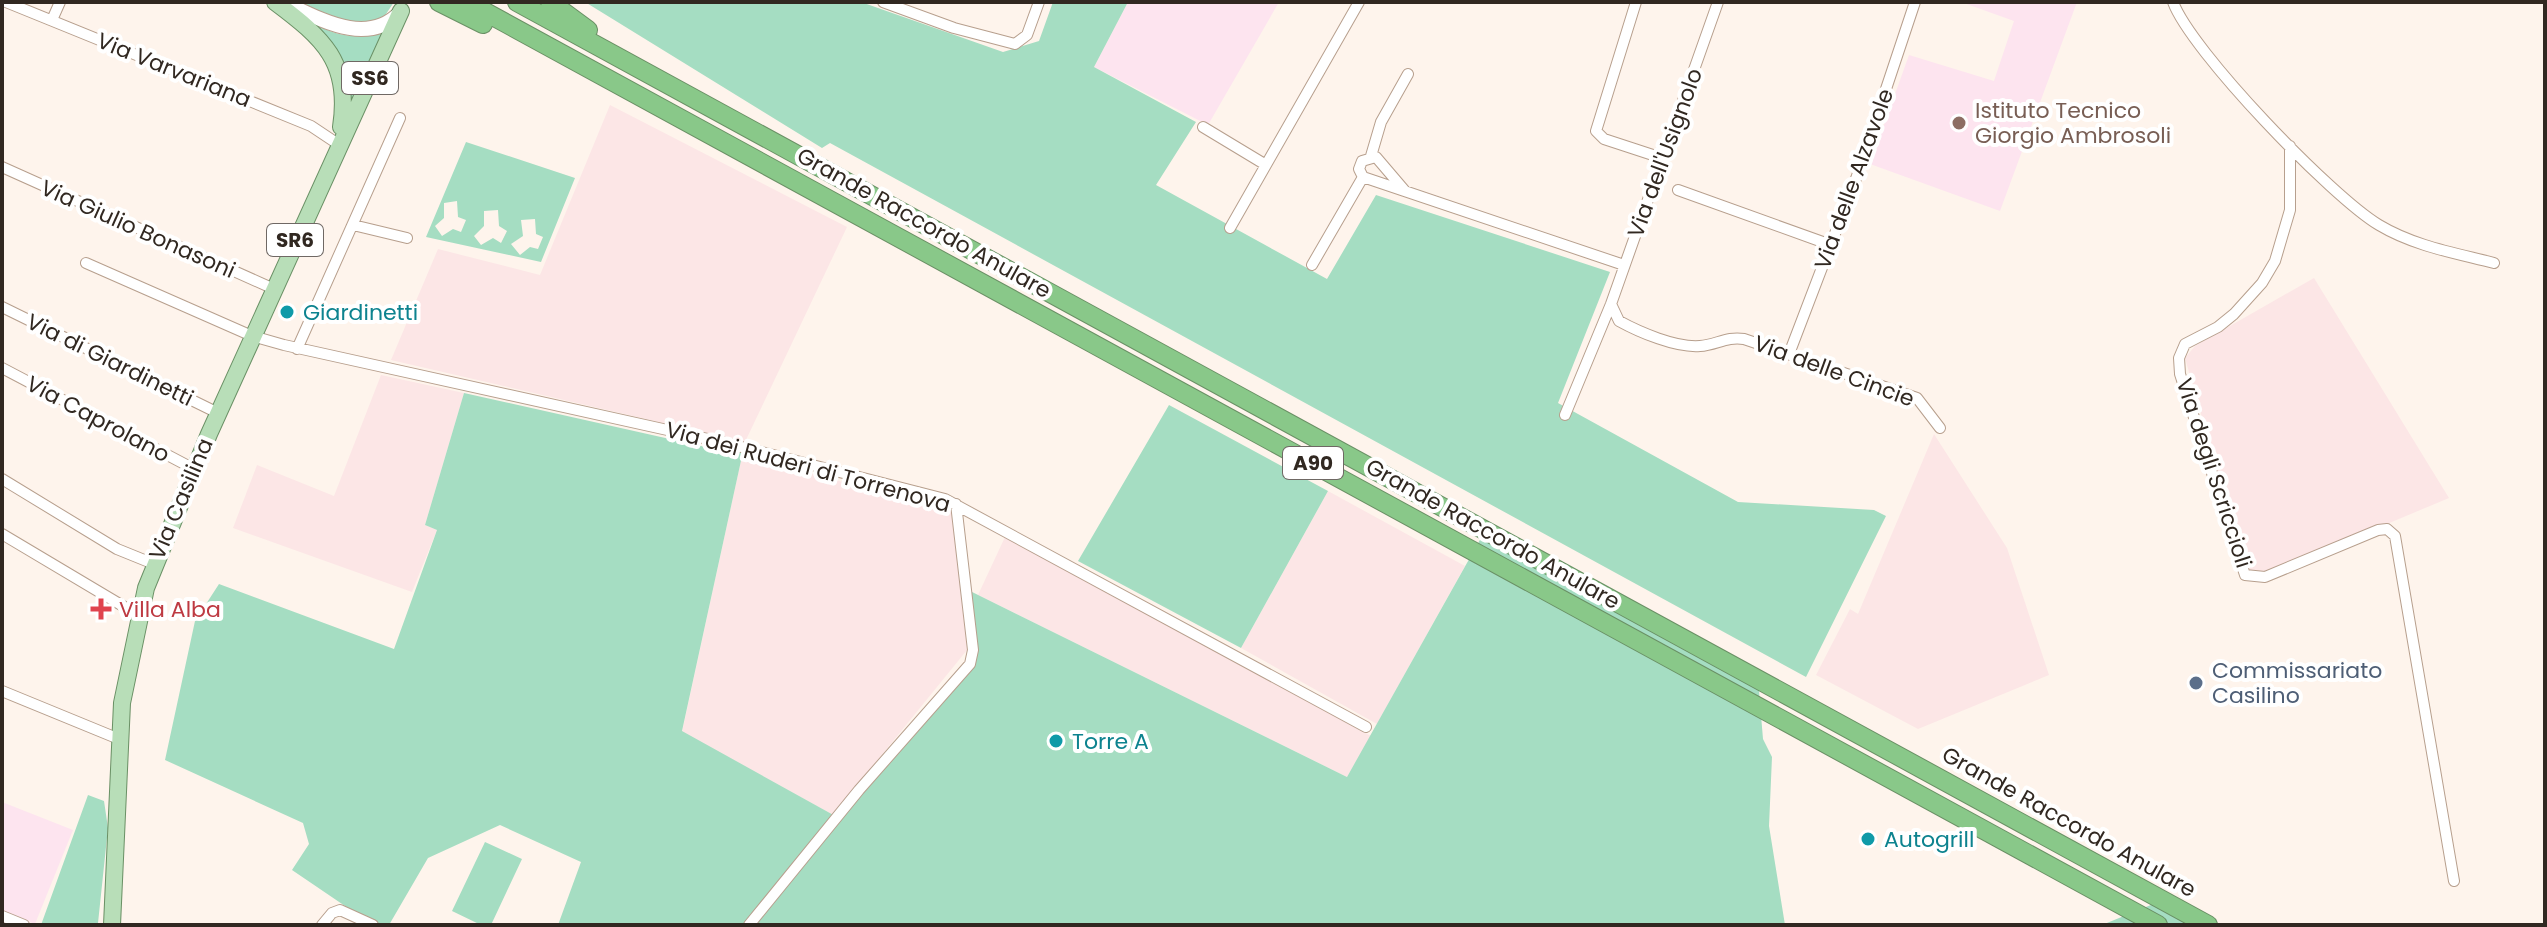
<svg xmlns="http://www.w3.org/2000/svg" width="2547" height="927" font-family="Poppins,sans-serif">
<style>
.industrial{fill:#fce6e6}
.education{fill:#fde4ef}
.green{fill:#a5ddc2;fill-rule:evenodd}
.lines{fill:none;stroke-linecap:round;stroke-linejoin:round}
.minor-casing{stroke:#b79f8d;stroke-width:12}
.secondary-casing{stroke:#b79f8d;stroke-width:16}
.primary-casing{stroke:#6a9065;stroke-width:18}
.motorway-casing{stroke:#6a9065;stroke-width:20}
.minor{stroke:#fff;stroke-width:10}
.secondary{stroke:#fff;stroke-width:14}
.primary{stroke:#b8deb8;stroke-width:16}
.motorway{stroke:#89c889;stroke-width:18}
.education-dot{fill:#8d6e63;stroke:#fff;stroke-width:3}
.culture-dot{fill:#0f9aa8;stroke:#fff;stroke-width:3}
.health-dot{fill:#e0444e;stroke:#fff;stroke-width:3}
.service-dot{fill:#5c6f8a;stroke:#fff;stroke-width:3}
.labels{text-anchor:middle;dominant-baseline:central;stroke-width:8;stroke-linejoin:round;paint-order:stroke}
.shield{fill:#fff;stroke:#6f6864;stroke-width:2}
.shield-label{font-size:20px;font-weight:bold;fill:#312821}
.street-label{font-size:22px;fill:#312821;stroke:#fff}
.education-label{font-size:22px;fill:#785e54;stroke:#fff;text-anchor:start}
.culture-label{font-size:22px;fill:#0d838f;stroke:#fff;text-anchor:start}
.health-label{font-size:22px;fill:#be3a42;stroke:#fff;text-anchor:start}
.service-label{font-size:22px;fill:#4e5e75;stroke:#fff;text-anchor:start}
</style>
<rect width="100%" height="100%" fill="#fef4ec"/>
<path class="industrial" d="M610 105 847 227 745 442 391 360 438 249 540 275Z
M2314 278 2449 498 2258 578 2244 565 2185 358 2195 346Z
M381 375 464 393 425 525 437 530 412 592 233 528 257 465 334 496Z
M1934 434 2007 548 2049 675 1918 729 1816 675 1850 609 1858 614Z
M742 456 952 510 967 650 833 815 682 732Z
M1328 491 1465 566 1377 724 1241 648Z
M1005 537 1371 736 1347 777 978 595Z"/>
<path class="education" d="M1128 2H1279L1208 125 1094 67Z
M1961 2H2077L2000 211 1870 164 1909 55 1994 81 2014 21Z
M2 802 73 830 35 924 2 911Z"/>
<path class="green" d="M296 2H394L382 20 351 26Z
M585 2H861L1003 52 1039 41 1053 2H1128L1094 67 1196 122 1156 185 1327 279 1376 195 1610 272 1558 403 1738 502 1874 510 1886 516 1806 677 830 143 822 148Z
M307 19C332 36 359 42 388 30L350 110Z
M466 142 575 178 541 262 426 237ZM457 201 458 217 466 220 461 232 453 229 442 236 435 226 444 218V203ZM498 210 499 226 507 231 501 243 493 238 481 245 474 236 484 226V211ZM535 219 536 234 543 237 538 249 530 247 520 255 511 244 523 236 521 220Z
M464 393 710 448 713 440 744 447 682 731 837 817 972 661 966 589 1347 777 1486 529 1758 679 1763 739 1772 757 1769 826 1785 925H558L581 862 500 825 428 858 389 925H373L292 870 309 844 303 823 165 760 195 621 219 584 394 649 437 530 425 525Z
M1169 405 1328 491 1241 648 1078 561Z
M88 795 104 801 108 828 98 923 41 925Z
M485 842 522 859 491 925H481L452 911Z
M2163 900 2208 925H2102Z"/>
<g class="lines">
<g class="minor-casing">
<path id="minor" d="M6 2 311 126 338 144
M883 2 954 28 1015 44 1027 35 1039 2
M1636 2 1596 131 1604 139 1662 158
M2173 2C2191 51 2332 197 2379 225 2414 246 2455 253 2494 263
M52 20 60 2
M1203 127 1266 165
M2290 146V210L2275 261 2262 283 2234 314 2218 327 2185 344 2179 358 2180 374 2245 575 2265 577 2378 530 2387 529 2395 536 2454 881
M1371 156 1381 122 1408 74
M2 167 274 289
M1363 177 1624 265
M1363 177 1359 169 1362 161 1376 157 1405 191
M1678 190 1831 245
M353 225 407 238
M1230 228 1359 2
M86 263 252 336 284 345 726 443 945 499 1366 727
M1312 265 1363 177
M1611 304 1619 321C1639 332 1676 348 1700 346 1716 345 1727 336 1744 339L1917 398 1940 428
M2 307 218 413
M297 349 400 118
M1789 354 1857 176 1915 2
M2 368 194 469
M1565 415 1611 304 1718 2
M2 479 117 549 154 564
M2 534 138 615
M2 691 119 739
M2 916 24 925
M322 925 332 913 340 910 373 925
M749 925 859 790 970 664 973 650 956 504"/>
</g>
<g class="secondary-casing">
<path id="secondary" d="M283 2C320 19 366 47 400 13"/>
</g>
<g class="primary-casing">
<path id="primary" d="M275 2C323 38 351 62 341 127
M112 925 122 703 146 588 209 434 401 11"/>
</g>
<g class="motorway-casing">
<path id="motorway" d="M439 2 483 24
M467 2 2158 925
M517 2 2208 925
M550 2 588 30"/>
</g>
<use href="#minor" class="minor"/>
<use href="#secondary" class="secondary"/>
<use href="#primary" class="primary"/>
<use href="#motorway" class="motorway"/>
</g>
<circle class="education-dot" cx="1959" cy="123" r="8"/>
<g class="culture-dot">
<circle cx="287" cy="312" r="8"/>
<circle cx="1056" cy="741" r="8"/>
<circle cx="1868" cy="839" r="8"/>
</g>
<path class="health-dot" d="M97 597h8v8h8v8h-8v8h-8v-8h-8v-8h8z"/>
<circle class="service-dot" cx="2196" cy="683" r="8"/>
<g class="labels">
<g class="shield">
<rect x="342" y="62" width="56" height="32" rx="6"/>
<rect x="267" y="224" width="56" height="32" rx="6"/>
<rect x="1283" y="447" width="60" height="32" rx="6"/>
</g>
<g class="shield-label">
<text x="370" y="78">SS6</text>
<text x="295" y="240">SR6</text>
<text x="1313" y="463">A90</text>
</g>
<g class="street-label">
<text transform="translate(174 70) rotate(22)">Via Varvariana</text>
<text transform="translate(1665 153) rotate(-70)">Via dell'Usignolo</text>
<text transform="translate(1854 179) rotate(-70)">Via delle Alzavole</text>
<text transform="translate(924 223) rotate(29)">Grande Raccordo Anulare</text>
<text transform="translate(138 229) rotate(24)">Via Giulio Bonasoni</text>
<text transform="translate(110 360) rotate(26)">Via di Giardinetti</text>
<text transform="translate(1834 371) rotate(20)">Via delle Cincie</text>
<text transform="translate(98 419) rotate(28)">Via Caprolano</text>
<text transform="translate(808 467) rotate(15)">Via dei Ruderi di Torrenova</text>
<text transform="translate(2214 473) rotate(72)">Via degli Scriccioli</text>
<text transform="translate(181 499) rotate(-67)">Via Casilina</text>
<text transform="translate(1493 534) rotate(29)">Grande Raccordo Anulare</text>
<text transform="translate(2069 822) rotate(29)">Grande Raccordo Anulare</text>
</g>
<g class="education-label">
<text x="1975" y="110">Istituto Tecnico<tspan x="1975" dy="25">Giorgio Ambrosoli</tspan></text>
</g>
<g class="culture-label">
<text x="303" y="312">Giardinetti</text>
<text x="1072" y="741">Torre A</text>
<text x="1884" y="839">Autogrill</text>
</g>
<g class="health-label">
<text x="119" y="609">Villa Alba</text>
</g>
<g class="service-label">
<text x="2212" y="670">Commissariato<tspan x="2212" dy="25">Casilino</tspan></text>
</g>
</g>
<rect width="2547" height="927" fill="none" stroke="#312821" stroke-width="8"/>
</svg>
